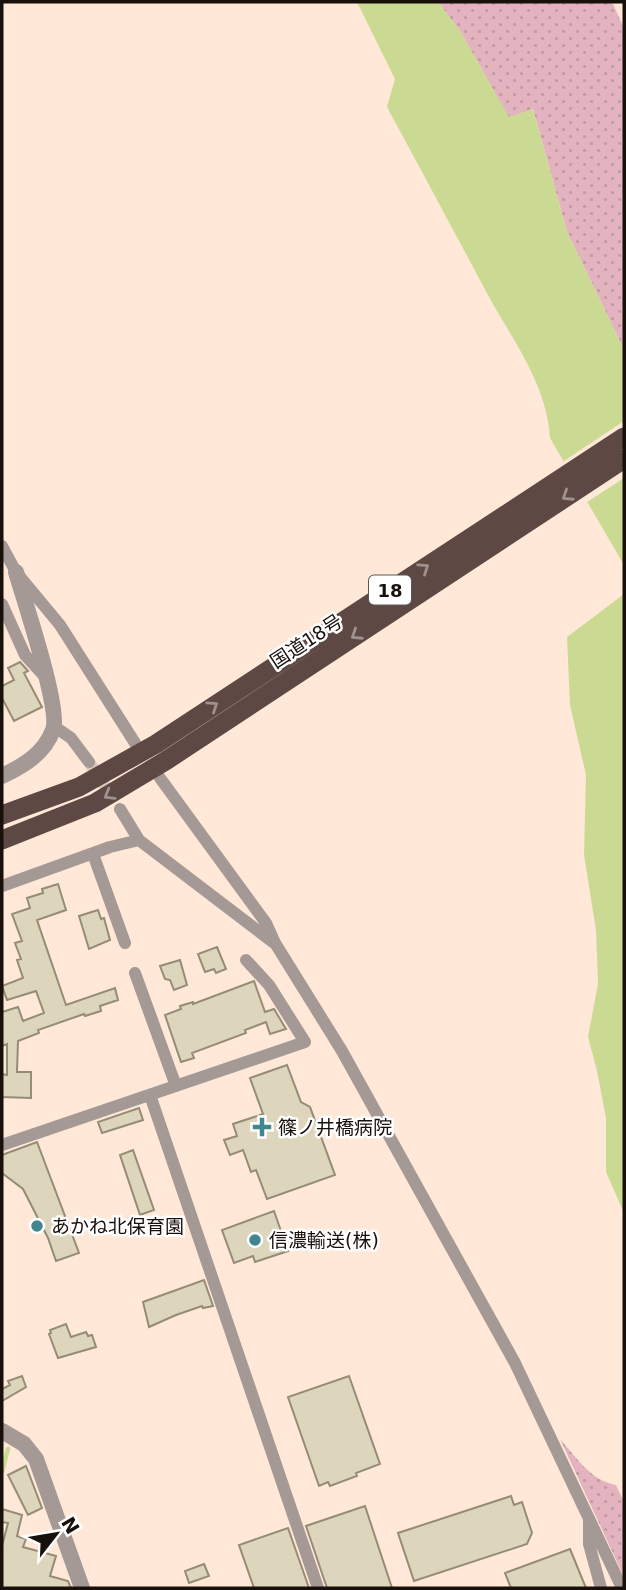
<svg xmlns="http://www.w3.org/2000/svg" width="626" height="1590" font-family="'DejaVu Sans','Noto Sans JP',sans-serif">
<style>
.grass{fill:url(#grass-dots)}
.water{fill:#cada93}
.pier{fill:#ffe8d7}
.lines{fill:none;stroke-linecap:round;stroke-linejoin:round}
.stream{stroke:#cada93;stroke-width:4.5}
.building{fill:#ded5bd;stroke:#958c75;stroke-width:2}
.minor-tunnel{stroke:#dcc8b8;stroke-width:12;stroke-dasharray:12 6;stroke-linecap:butt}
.minor{stroke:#a59996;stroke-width:12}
.tertiary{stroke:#a59996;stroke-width:16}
.trunk{stroke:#5e4844;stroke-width:19}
.oneway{stroke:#9e918f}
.poi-dot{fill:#3f868f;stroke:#fff;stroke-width:2.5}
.labels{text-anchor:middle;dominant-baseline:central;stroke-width:5;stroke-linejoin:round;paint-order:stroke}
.shield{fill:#fff;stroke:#5d5854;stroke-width:2}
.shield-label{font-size:18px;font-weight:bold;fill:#18100a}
.street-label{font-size:19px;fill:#18100a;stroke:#fff}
.poi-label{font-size:19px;fill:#18100a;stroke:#fff;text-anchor:start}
</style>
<defs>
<pattern id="grass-dots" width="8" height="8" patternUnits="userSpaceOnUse" patternTransform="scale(1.75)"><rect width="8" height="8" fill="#e3b4c0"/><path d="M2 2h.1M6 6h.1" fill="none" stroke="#c29aa4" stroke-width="1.8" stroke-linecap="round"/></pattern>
</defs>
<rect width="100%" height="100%" fill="#ffe8d7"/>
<path class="grass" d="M438 2H612L624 28V350L567 232 533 109 509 118 460 31Z
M560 1439C577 1458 590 1480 616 1485L624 1502V1577Z"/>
<path class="water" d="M357 2H438L460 31 509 117 533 109 567 232 624 350V565L550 438C547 385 514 342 489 297 455 233 421 170 387 107L395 79Z
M624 594V1213L606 1172V1118L597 1071 588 1037 598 984 596 930 584 855 586 775 570 705 567 637Z"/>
<path class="pier" d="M624 421V478L584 504 561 463Z"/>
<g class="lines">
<path class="stream" d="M2 1472 8 1449"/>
</g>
<path class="building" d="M20 662 28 671 24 673 42 707 14 721 2 698V686L14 680 8 668Z
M58 884 66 910 37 920 66 1005 115 988 118 1000 100 1006 101 1011 85 1016 84 1014 38 1030 39 1033 18 1041 17 1072H31V1098L2 1097V1074L7 1075V1044L2 1046V1012L18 1007 23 1021 44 1013 36 991 7 1000 2 986 23 978 17 960 21 959 15 943 22 941 12 914 30 908 27 898 43 893 42 889Z
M98 910 101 919 104 918 110 940 89 949 79 916Z
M217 947 226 969 216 973 214 969 205 972 198 954Z
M180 960 187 985 174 990 170 980 165 979 160 966Z
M254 981 265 1012 274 1009 286 1029 270 1034 266 1022 245 1030 246 1033 192 1053 194 1058 181 1062 165 1015 181 1009 180 1006 193 1002V1004Z
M287 1065 301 1102 310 1107 335 1175 267 1199 256 1170 251 1172 243 1150 230 1155 224 1140 237 1136 233 1124 263 1114 250 1078Z
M139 1108 143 1120 102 1133 98 1122Z
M37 1142 79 1253 56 1261 48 1238 23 1189 2 1173V1155Z
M133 1150 154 1210 140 1215 120 1155Z
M274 1211 288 1251 255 1262 253 1256 234 1263 222 1230Z
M204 1280 213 1306 203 1308 202 1306 176 1315 149 1327 143 1302Z
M66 1324 71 1337 86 1332 88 1336 92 1335 96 1347 58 1358 49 1334 51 1333 50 1330Z
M22 1376 26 1387 2 1401V1389L10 1385 8 1381Z
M349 1376 380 1464 356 1473 357 1476 330 1486 328 1482 319 1486 288 1397Z
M26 1466 42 1508 28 1515 8 1475Z
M511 1496 514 1505 522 1502 532 1533 527 1544 414 1581 398 1533Z
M365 1506 392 1588H327L306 1526Z
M2 1509 22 1515 17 1536 26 1539 23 1547 56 1556 50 1576 68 1581 71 1588H2V1546L8 1523 2 1522Z
M288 1528 309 1588H254L239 1545Z
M570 1549 586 1588H511L505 1573Z
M204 1564 209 1576 189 1583 185 1571Z"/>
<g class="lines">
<path class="minor-tunnel" d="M89 762 120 809"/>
<path class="minor" d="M2 546 16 572 60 625 135 743
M2 604 25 655 46 678
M55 727 71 738 89 762
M160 778 266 923 275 943 342 1051 515 1363 622 1588
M120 809 139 840 274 943
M93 854 125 943
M2 886 110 847 139 840
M135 973 176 1086
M150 1095 318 1588
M2 1145 305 1042 269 985 246 960
M589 1521V1544L601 1588"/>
<path class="tertiary" d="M2 776C23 766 44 754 53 730 61 709 24 600 16 572
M2 1431 24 1444 36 1459 82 1588"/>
<path class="trunk" d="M2 815 79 787 156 744 624 437
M2 840 95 803 167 760 624 459"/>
</g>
<defs><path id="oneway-chevron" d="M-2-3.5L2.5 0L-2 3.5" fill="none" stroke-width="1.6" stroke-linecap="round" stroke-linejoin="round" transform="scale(1.75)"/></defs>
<g class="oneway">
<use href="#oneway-chevron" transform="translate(567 496) rotate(147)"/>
<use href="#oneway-chevron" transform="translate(424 568) rotate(-34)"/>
<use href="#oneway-chevron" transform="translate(356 635) rotate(147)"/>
<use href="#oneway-chevron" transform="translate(213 706) rotate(-34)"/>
<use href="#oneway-chevron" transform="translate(109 795) rotate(149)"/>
</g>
<g class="poi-dot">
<path d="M258.5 1116.5h7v7h7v7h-7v7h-7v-7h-7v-7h7z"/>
<circle cx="37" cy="1226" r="7"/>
<circle cx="255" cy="1240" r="7"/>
</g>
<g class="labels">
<rect class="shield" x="369" y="575.5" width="42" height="29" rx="5"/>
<g class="shield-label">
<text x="390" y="590">18</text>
</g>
<g class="street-label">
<text transform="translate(306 641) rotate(-33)">国道18号</text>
</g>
<g class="poi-label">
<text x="278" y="1127">篠ノ井橋病院</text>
<text x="51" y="1226">あかね北保育園</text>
<text x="269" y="1240">信濃輸送(株)</text>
</g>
</g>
<rect width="626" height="1590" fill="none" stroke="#18100a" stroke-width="7"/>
<g transform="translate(56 1534) rotate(59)" stroke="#ffffff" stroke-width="5" paint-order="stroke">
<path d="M0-5L12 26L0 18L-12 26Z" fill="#18100a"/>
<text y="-10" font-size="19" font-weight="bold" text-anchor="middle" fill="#18100a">N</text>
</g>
</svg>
